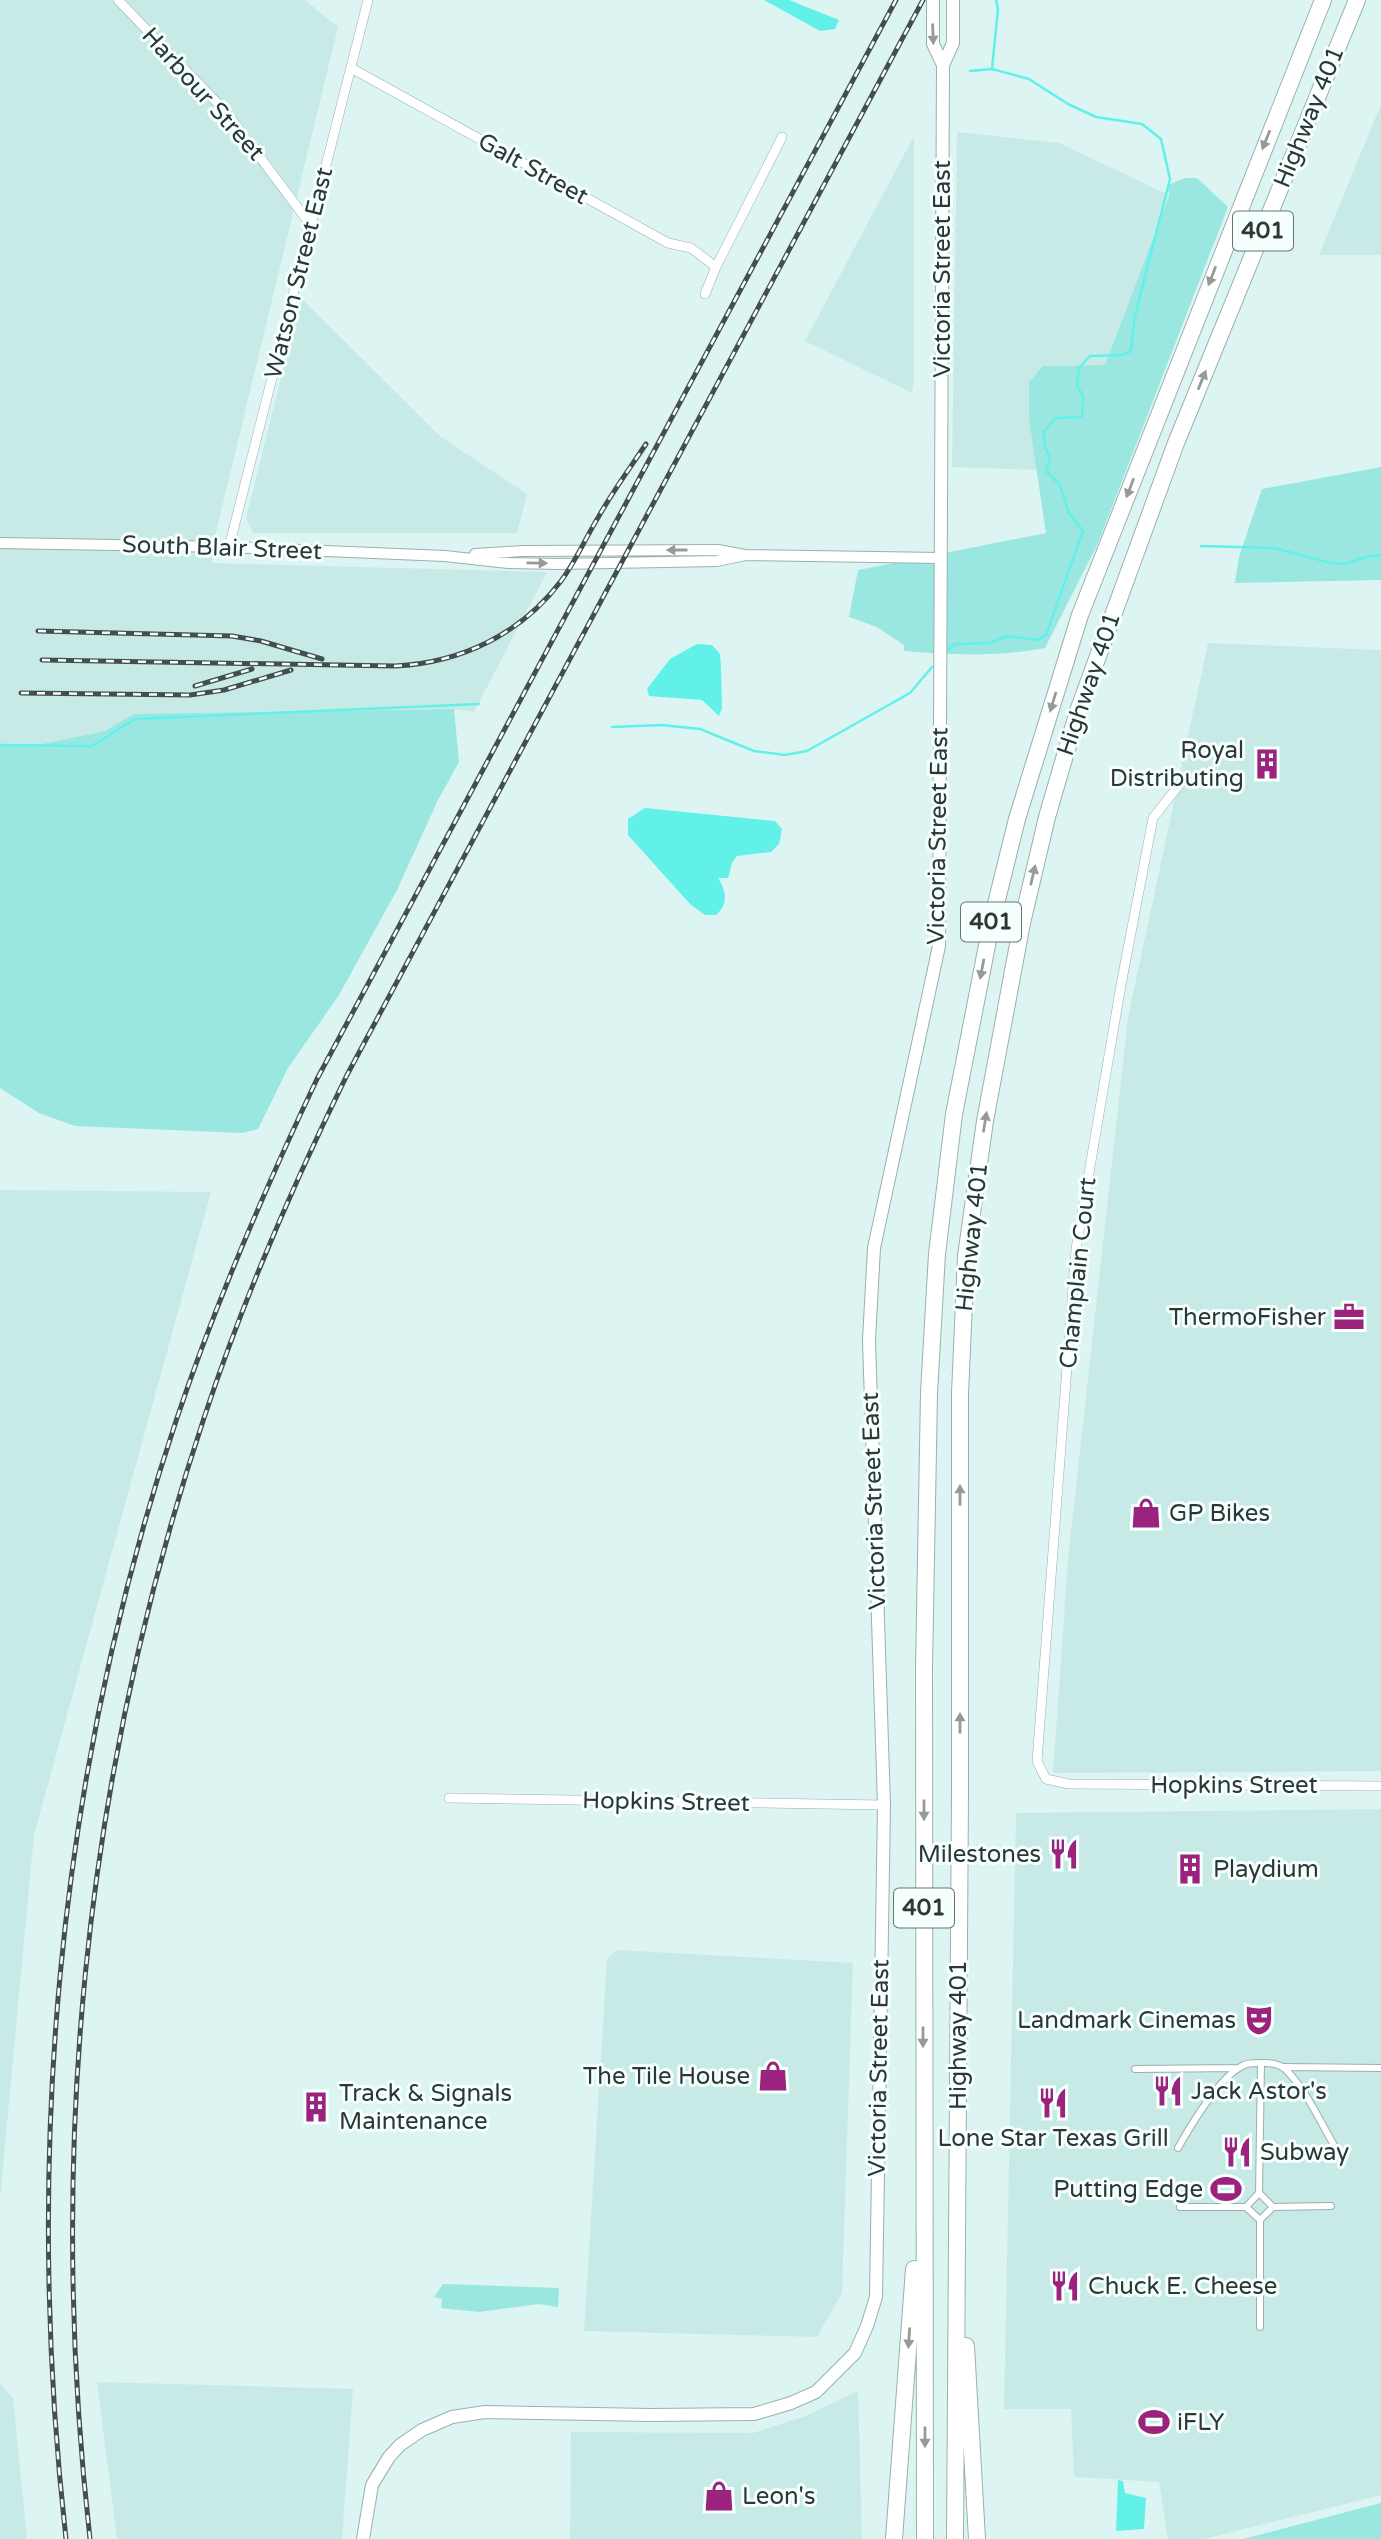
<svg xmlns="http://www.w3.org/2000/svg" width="1381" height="2539" font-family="'Varela Round',sans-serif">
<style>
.built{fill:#c8eae7}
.green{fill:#9ae6e0}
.water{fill:#61f1e9}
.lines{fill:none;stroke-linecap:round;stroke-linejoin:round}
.stream{stroke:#61f1e9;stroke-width:2.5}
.pedestrian-casing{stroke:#99b0ae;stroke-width:8}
.minor-casing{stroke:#99b0ae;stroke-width:10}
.tertiary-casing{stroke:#99b0ae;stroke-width:12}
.secondary-casing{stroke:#99b0ae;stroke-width:14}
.motorway-casing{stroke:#99b0ae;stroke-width:18}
.pedestrian{stroke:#fff;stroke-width:6}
.minor{stroke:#fff;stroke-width:9}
.tertiary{stroke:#fff;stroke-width:10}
.secondary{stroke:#fff;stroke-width:12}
.motorway{stroke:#fff;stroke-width:16}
.rail-casing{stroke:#434f4e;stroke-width:5}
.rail{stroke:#f5fffe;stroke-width:2.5;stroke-dasharray:8;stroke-linecap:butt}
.oneway{fill:#969b9a}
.labels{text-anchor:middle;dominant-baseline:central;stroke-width:6;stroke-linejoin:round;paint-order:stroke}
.shield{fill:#f5fffe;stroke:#697372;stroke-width:2}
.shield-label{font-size:23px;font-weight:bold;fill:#2d3736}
.street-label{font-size:24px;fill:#2d3736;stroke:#f5fffe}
.poi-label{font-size:24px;fill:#2d3736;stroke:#f5fffe;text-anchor:start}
</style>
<rect width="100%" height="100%" fill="#dcf5f3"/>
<path class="built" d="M0 0H305L338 27 217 528 212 563 547 572 474 712 454 709 133 714 105 731 42 744 0 746Z
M1381 104V255H1319Z
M957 132 1059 143 1169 195 1105 365 1043 366 1029 419 1037 470 952 467Z
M914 136V382L912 393 805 341Z
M301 298 441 437 527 494 517 533H253L246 518Z
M1208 643 1381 650V1771L1053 1773 1068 1559 1128 1017Z
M0 1190 211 1192 34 1835 0 2199Z
M1381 1809V2495L1204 2539H1168L1159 2482 1074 2477 1071 2409H1004L1016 1813Z
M616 1950 853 1963 842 2293 817 2337 584 2331 607 1959Z
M97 2382 353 2389 342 2539H117Z
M0 2384 13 2398 27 2539H0Z
M858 2391 862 2539H570L571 2432 753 2433 803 2417Z"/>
<path class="green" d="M1185 178H1197L1228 207 1098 543 1045 648C998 657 952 655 904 651V645L877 627 849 617 858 570 1046 533 1029 419V382L1043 366 1105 365 1169 196 1168 185Z
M1381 467V580L1235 583 1239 557 1262 489Z
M454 709 459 762 438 800 397 890 339 995 288 1068 258 1129 242 1133 75 1126 39 1113 0 1088V746L42 744 105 731 133 714Z
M443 2284 559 2288 558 2307 539 2304 479 2312 441 2308 442 2299 434 2297Z
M1381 2503V2539H1243Z"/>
<path class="water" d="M764 0H789L839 20 835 29 820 31Z
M697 644 712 645 720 654 721 668 722 708 719 716 702 700 649 696 647 689 670 659Z
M645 808 775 821 782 829 779 844 771 852 737 856 732 863 728 878H718C727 892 728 904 716 915H705L690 904 628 835V819Z
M1118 2480 1123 2481 1125 2493 1146 2498 1144 2529 1116 2531Z"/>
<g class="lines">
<path class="stream" d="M992 69 998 9 996 0
M1201 546 1274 548 1331 563 1344 564 1366 557 1381 555
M948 650 955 644 989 643 1008 636 1038 640 1046 635 1083 531 1069 513 1060 485 1046 471 1050 457 1045 448 1044 431 1056 418 1082 417 1083 397 1077 385 1079 368 1090 356 1122 355 1131 351 1135 316 1170 179 1161 139 1142 124 1096 117 1068 104 1029 79 992 69 970 71
M612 727 662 725 700 729 754 751 785 755 807 751 910 693 932 667
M0 745 92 746 135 719 479 704"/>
<g class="pedestrian-casing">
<path id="pedestrian" d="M1283 2067 1381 2068
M1135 2069 1238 2068
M1178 2148C1191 2125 1220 2076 1244 2065 1250 2062 1258 2063 1265 2063 1273 2063 1279 2064 1285 2069 1306 2089 1319 2120 1334 2145
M1259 2193 1261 2063
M1180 2207H1246L1260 2220 1273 2207 1259 2193 1246 2207
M1273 2207 1331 2206
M1260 2327V2220"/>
</g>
<g class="minor-casing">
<path id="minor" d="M118 0 226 112 310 224
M351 68 668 243 691 248 716 267
M705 294 716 267 782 137
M229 547 368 0
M1183 780 1153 818 1121 985 1076 1249 1037 1761 1046 1779 1069 1784 1381 1786
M449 1798 884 1805"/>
</g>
<g class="tertiary-casing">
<path id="tertiary" d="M0 543 229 547 445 556 508 563 559 564 717 561 745 555
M475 554 522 551 718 550 745 555 940 558"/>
</g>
<g class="secondary-casing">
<path id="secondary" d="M933 0V44L943 65
M363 2539 372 2485 389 2457 400 2445 422 2430 452 2417 485 2412 651 2415 754 2414 791 2403 816 2392 855 2353 867 2326 876 2297 884 1805 869 1340 874 1248 939 946 943 65 953 43V0"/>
</g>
<g class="motorway-casing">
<path id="motorway" d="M966 2346 977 2539
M894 2539 914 2269
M925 2539 924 1668 929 1393 937 1254 954 1114 992 920 1017 819 1080 615 1323 0
M955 2539 960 1791V1394L966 1256 985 1121 1022 923 1047 817 1078 711 1176 443 1357 0"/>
</g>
<use href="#pedestrian" class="pedestrian"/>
<use href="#minor" class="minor"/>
<use href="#tertiary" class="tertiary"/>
<use href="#secondary" class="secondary"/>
<use href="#motorway" class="motorway"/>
<g class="rail-casing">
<path id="rail" d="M38 631 232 636 261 641 322 659
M42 660 395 666C461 663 521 634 561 581 576 561 586 537 599 516 613 491 630 468 646 444
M195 686 252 669
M21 693 190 695 224 690 291 670
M66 2539C24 2163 56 1781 176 1421 215 1304 264 1191 317 1079L896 0
M90 2539C47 2159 83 1781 204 1418 243 1300 292 1187 347 1075L923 0"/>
</g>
<use href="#rail" class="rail"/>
</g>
<defs><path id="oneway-solid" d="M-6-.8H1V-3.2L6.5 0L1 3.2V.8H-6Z" transform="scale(1.75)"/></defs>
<g class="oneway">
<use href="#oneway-solid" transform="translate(933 34) rotate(88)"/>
<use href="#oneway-solid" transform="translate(1266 140) rotate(112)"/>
<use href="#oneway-solid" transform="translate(1212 276) rotate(111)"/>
<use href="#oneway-solid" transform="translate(1202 380) rotate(-68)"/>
<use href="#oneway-solid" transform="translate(1130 488) rotate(111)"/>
<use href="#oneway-solid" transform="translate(677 550) rotate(-180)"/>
<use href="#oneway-solid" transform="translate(537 563) rotate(1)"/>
<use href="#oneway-solid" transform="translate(1053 702) rotate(107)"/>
<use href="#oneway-solid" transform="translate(1033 875) rotate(-77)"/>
<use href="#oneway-solid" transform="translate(982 969) rotate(101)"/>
<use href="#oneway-solid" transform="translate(985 1122) rotate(-81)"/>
<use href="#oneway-solid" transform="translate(960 1495) rotate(-90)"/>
<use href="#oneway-solid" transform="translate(960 1723) rotate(-90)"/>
<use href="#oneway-solid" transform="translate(924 1810) rotate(90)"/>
<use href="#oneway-solid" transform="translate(923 2037) rotate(90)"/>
<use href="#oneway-solid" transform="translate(909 2338) rotate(94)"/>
<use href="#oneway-solid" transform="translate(925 2437) rotate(90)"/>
</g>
<defs>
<g id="building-bare" transform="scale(2.415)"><path d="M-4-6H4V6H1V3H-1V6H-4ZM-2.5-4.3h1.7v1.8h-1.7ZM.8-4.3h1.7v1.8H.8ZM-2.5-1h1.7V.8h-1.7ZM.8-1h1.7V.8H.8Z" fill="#9b237d" stroke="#f5fffe" stroke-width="2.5" paint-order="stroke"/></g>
<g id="office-bare" transform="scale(2.415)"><path d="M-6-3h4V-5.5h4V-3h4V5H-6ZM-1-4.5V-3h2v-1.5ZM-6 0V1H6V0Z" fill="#9b237d" stroke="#f5fffe" stroke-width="2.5" paint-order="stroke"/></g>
<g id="shop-bare" transform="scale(2.415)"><path d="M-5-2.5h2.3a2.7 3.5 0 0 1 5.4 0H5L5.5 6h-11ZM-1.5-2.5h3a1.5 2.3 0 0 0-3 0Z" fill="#9b237d" stroke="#f5fffe" stroke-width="2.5" paint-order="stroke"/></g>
<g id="restaurant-bare" transform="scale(2.415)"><path d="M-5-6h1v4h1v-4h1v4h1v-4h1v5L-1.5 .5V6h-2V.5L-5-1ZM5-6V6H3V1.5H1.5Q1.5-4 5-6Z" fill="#9b237d" stroke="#f5fffe" stroke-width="2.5" paint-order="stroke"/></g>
<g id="theatre-bare" transform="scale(2.415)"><path d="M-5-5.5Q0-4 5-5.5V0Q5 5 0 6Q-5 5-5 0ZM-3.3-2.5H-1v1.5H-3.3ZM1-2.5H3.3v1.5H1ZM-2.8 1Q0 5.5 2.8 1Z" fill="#9b237d" stroke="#f5fffe" stroke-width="2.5" paint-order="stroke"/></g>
<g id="stadium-bare" transform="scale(2.415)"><path d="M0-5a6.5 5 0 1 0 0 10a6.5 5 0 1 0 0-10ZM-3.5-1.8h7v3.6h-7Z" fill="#9b237d" stroke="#f5fffe" stroke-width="2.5" paint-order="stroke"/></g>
</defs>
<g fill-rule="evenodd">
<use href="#building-bare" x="1267" y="764"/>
<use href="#office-bare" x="1349" y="1317"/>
<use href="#shop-bare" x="1146" y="1513"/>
<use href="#restaurant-bare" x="1064" y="1854"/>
<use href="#building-bare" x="1190" y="1869"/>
<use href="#theatre-bare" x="1259" y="2020"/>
<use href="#shop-bare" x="773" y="2076"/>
<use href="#restaurant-bare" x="1168" y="2091"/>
<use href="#restaurant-bare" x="1053" y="2103"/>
<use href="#building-bare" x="316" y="2107"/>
<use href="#restaurant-bare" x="1237" y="2152"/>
<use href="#stadium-bare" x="1226" y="2189"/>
<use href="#restaurant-bare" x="1065" y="2286"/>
<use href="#stadium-bare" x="1154" y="2422"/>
<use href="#shop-bare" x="719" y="2496"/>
</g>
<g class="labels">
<g class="shield">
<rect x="1233" y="211.5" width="60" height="39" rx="5"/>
<rect x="961" y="902.5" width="60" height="39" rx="5"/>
<rect x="894" y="1888.5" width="60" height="39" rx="5"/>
</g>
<g class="shield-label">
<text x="1263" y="231">401</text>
<text x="991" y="922">401</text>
<text x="924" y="1908">401</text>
</g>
<g class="street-label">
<text transform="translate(203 94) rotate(48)">Harbour Street</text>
<text transform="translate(1309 117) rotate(-68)">Highway 401</text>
<text transform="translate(533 169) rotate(29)">Galt Street</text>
<text transform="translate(942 269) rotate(-90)">Victoria Street East</text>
<text transform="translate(299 273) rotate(-76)">Watson Street East</text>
<text transform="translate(222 548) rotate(2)">South Blair Street</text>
<text transform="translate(1089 684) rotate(-71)">Highway 401</text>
<text transform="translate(938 836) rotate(-89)">Victoria Street East</text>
<text transform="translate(972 1237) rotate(-84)">Highway 401</text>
<text transform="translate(1078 1273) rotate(-84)">Champlain Court</text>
<text transform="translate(874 1501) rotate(-92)">Victoria Street East</text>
<text x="1234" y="1785">Hopkins Street</text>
<text transform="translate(666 1802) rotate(1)">Hopkins Street</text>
<text transform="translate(958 2035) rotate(-90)">Highway 401</text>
<text transform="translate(879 2068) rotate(-89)">Victoria Street East</text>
</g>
<g class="poi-label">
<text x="1244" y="750" text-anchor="end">Royal<tspan x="1244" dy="28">Distributing</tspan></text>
<text x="1326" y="1317" text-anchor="end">ThermoFisher</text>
<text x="1169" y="1513">GP Bikes</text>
<text x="1041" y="1854" text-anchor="end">Milestones</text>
<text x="1213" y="1869">Playdium</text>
<text x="1236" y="2020" text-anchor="end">Landmark Cinemas</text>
<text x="750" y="2076" text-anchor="end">The Tile House</text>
<text x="1191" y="2091">Jack Astor's</text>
<text x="339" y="2093">Track &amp; Signals<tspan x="339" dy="28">Maintenance</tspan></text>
<text x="1053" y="2138" text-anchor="middle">Lone Star Texas Grill</text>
<text x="1260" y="2152">Subway</text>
<text x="1203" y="2189" text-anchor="end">Putting Edge</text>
<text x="1088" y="2286">Chuck E. Cheese</text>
<text x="1177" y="2422">iFLY</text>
<text x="742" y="2496">Leon's</text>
</g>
</g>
</svg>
